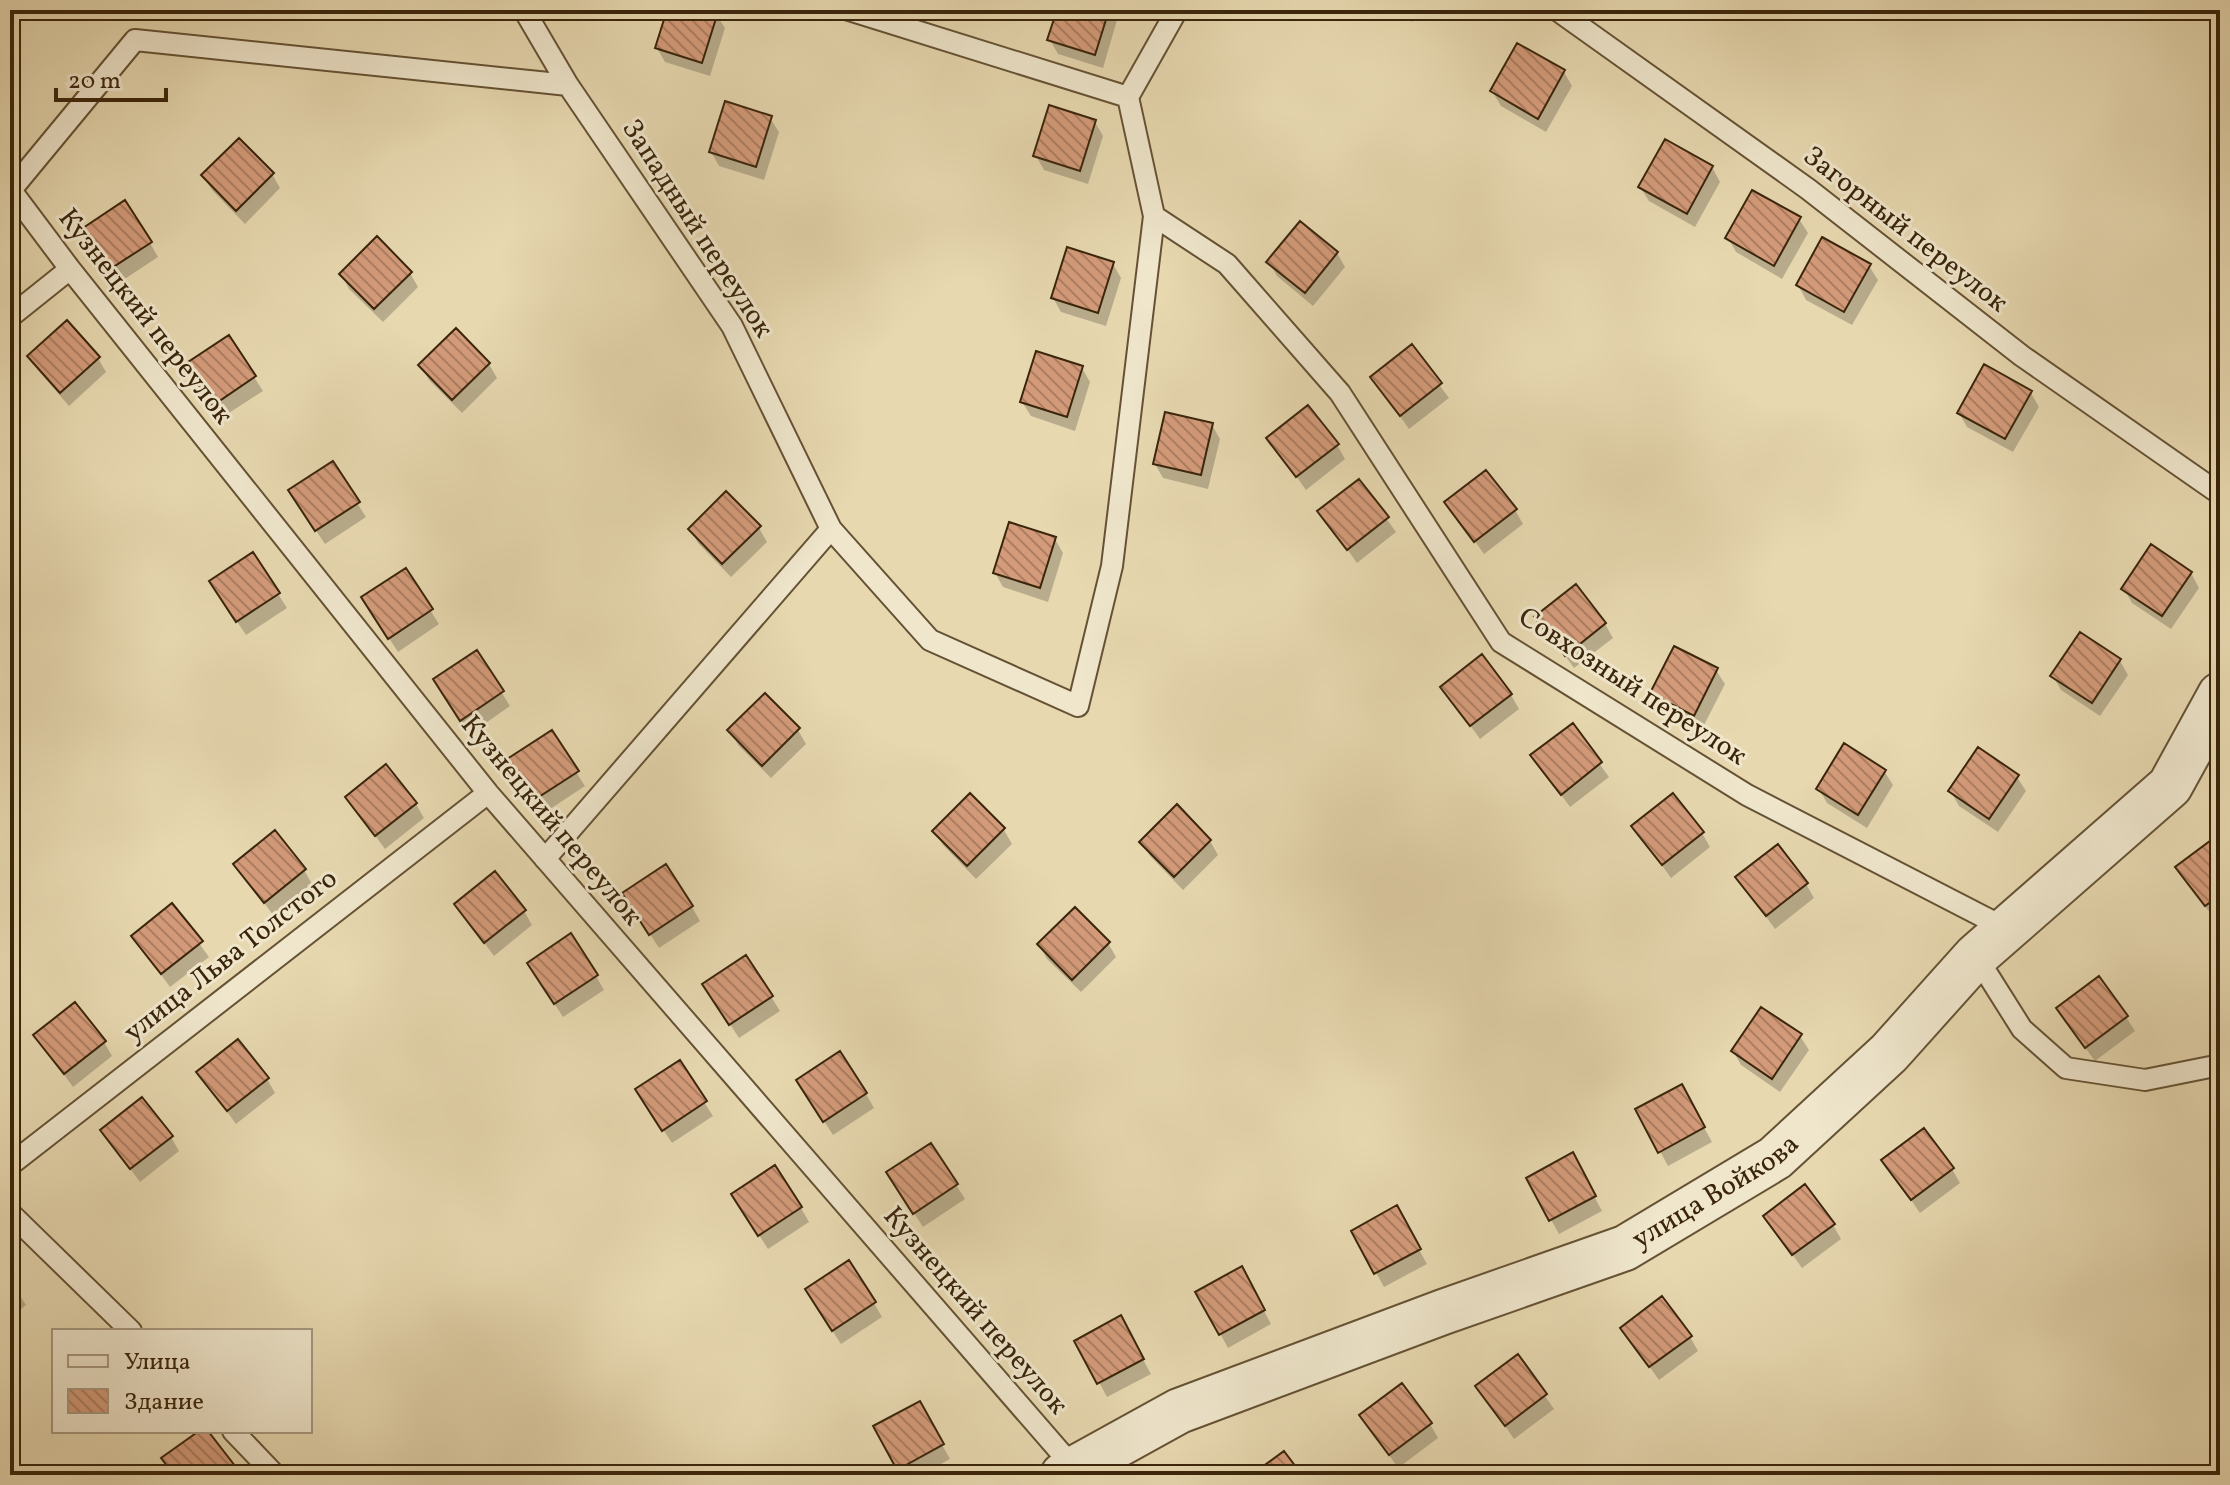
<svg xmlns="http://www.w3.org/2000/svg" width="2230" height="1485" font-family="Vollkorn,serif">
<style>
.shadow{fill:#0003}
.building{fill:url(#building-back-hatch);stroke:#3a250b;stroke-width:2}
.lines{fill:none;stroke-linecap:round;stroke-linejoin:round}
.service-casing{stroke:#655234;stroke-width:24}
.tertiary-casing{stroke:#655234;stroke-width:48}
.service{stroke:#efe6cc;stroke-width:20}
.tertiary{stroke:#efe6cc;stroke-width:44}
.labels{text-anchor:middle;dominant-baseline:central;stroke-width:6;stroke-linejoin:round;paint-order:stroke}
.street-label{font-size:28px;fill:#3a250b;stroke:#efe6cc}
</style>
<defs>
<pattern id="building-back-hatch" width="6" height="6" patternUnits="userSpaceOnUse" patternTransform="scale(2)"><rect width="6" height="6" fill="#d49b7a"/><path d="M-1 5l2 2M0 0l6 6M5-1l2 2" fill="none" stroke="#ad7e62"/></pattern>
</defs>
<rect width="100%" height="100%" fill="#e7d8b0"/>
<filter id="stains"><feTurbulence type="fractalNoise" baseFrequency=".0025" numOctaves="4"/><feColorMatrix values="0 0 0 0 .2 0 0 0 0 .09 0 0 0 0 .02 0 0 0 .5 -.17"/></filter>
<radialGradient id="worn" r=".72"><stop offset=".6" stop-color="#630" stop-opacity="0"/><stop offset="1" stop-color="#630" stop-opacity=".3"/></radialGradient>
<path class="shadow" d="M669 10H705L716 14 725 28 710 76 665 62 657 48Z
M1059 10H1112L1117 20 1103 68 1058 54 1050 40Z
M1391 10H1418L1412 22Z
M1564 72 1572 86 1546 132 1501 106 1492 91Z
M770 118 779 132 764 180 719 166 711 152Z
M1095 122 1103 136 1088 184 1044 170 1036 156Z
M1712 167 1720 182 1695 227 1649 201 1640 187Z
M272 174 280 188 245 224 212 190 203 176Z
M1799 219 1808 233 1782 279 1736 252 1728 238Z
M150 243 158 257 117 284 91 244Z
M1337 253 1345 267 1313 306 1277 276 1269 262Z
M1113 264 1121 278 1106 326 1061 312 1053 298Z
M1869 266 1878 280 1852 325 1806 300 1798 285Z
M410 273 418 287 383 322 349 289 341 274Z
M229 338 263 391 221 418 196 379Z
M1411 347 1449 398 1409 429 1373 378Z
M30 356 98 358 106 372 69 406 38 370Z
M489 364 497 378 462 413 429 380 420 365Z
M1082 368 1090 382 1075 431 1031 416 1022 402Z
M2031 393 2039 407 2013 452 1967 427 1959 413Z
M1212 425 1220 439 1208 489 1163 478 1155 464Z
M1269 438 1337 445 1345 459 1306 490Z
M332 464 366 517 325 544 299 505Z
M1359 481 1396 532 1357 563 1320 511Z
M1447 503 1515 510 1523 524 1484 554Z
M759 528 767 542 731 577 698 543 690 529Z
M1055 539 1063 553 1048 602 1003 587 995 573Z
M253 555 287 608 246 635 220 596Z
M405 571 439 624 398 652 372 612Z
M2191 573 2199 588 2171 629 2132 603 2124 589Z
M1537 617 1605 624 1613 638 1574 668Z
M477 653 510 706 470 734 443 694Z
M2120 661 2128 675 2100 716 2061 690 2053 676Z
M1716 670 1725 684 1702 729 1660 707 1652 693Z
M1443 688 1511 695 1519 709 1480 739Z
M1572 726 1609 777 1570 807 1533 756Z
M730 730H798L806 744 771 778 738 745Z
M551 733 585 786 544 813 518 774Z
M1884 771 1893 785 1867 828 1827 803 1819 789Z
M2017 777 2026 791 1998 832 1959 806 1951 792Z
M970 796 1004 830 1012 844 976 879 943 845 935 831Z
M347 797 416 804 424 818 385 849Z
M1634 826 1702 833 1710 847 1671 878Z
M1210 841 1218 855 1183 890 1150 856 1142 842Z
M2220 841V915L2214 919 2178 867Z
M236 864 304 870 312 884 273 915Z
M1738 878 1806 884 1814 898 1775 929Z
M456 905 524 911 532 925 494 956Z
M172 906 209 957 170 987 133 936Z
M692 907 700 921 659 948 633 908Z
M1108 943 1116 957 1081 992 1047 959 1039 944Z
M746 957 780 1011 739 1038 713 998Z
M596 976 604 990 563 1017 537 977Z
M2126 1017 2135 1031 2095 1061 2067 1023Z
M36 1036 104 1042 112 1056 73 1087Z
M1800 1036 1809 1050 1780 1092 1741 1065 1733 1051Z
M679 1063 713 1116 672 1143 646 1104Z
M199 1073 267 1079 275 1093 236 1124Z
M866 1094 874 1108 833 1135 807 1095Z
M1689 1100 1712 1142 1668 1166 1638 1110Z
M102 1131 171 1137 179 1151 140 1182Z
M931 1146 965 1199 923 1227 897 1187Z
M1572 1155 1602 1211 1559 1234 1528 1178Z
M1884 1161 1952 1169 1960 1183 1920 1213Z
M801 1208 809 1222 768 1249 742 1209Z
M1396 1208 1427 1264 1384 1287 1353 1231Z
M1765 1216 1833 1225 1841 1239 1802 1268Z
M10 1281 26 1305 10 1318Z
M1249 1283 1271 1324 1228 1348 1198 1293Z
M874 1303 882 1317 841 1344 815 1304Z
M1622 1328 1690 1337 1698 1351 1659 1380Z
M1128 1332 1151 1374 1107 1397 1077 1341Z
M1518 1357 1554 1409 1514 1439 1478 1387Z
M919 1404 950 1459 921 1475H902L876 1427Z
M1362 1416 1430 1424 1438 1438 1398 1468Z"/>
<path class="building" d="M667 10 718 12 702 63 655 48Z
M1057 10H1109L1095 55 1047 40Z
M1517 43 1565 70 1538 119 1490 91Z
M725 101 772 116 756 167 709 152Z
M1049 105 1096 120 1080 171 1033 156Z
M239 138 274 173 236 211 201 175Z
M1665 139 1713 166 1687 214 1638 187Z
M1752 190 1801 217 1774 266 1725 238Z
M125 200 152 242 107 271 80 230Z
M1300 221 1338 252 1305 293 1266 262Z
M377 236 412 272 374 309 339 274Z
M1822 237 1871 264 1844 312 1796 285Z
M1067 247 1114 262 1098 313 1051 298Z
M67 320 100 357 60 393 27 356Z
M456 328 490 363 452 400 418 365Z
M229 335 256 376 212 406 185 364Z
M1412 344 1442 383 1400 416 1370 377Z
M1036 351 1083 366 1067 417 1020 402Z
M1984 364 2032 391 2005 439 1957 413Z
M1308 405 1339 444 1296 477 1266 438Z
M1165 412 1213 423 1201 475 1153 464Z
M333 461 360 502 315 531 288 490Z
M1486 470 1517 509 1474 542 1444 502Z
M1359 479 1389 517 1347 550 1317 511Z
M726 491 761 526 722 564 688 529Z
M1009 522 1056 537 1040 588 993 573Z
M2151 544 2192 572 2162 616 2121 589Z
M253 552 280 593 236 622 209 581Z
M406 568 433 609 388 639 361 597Z
M1576 584 1606 623 1565 656 1534 617Z
M2080 632 2121 659 2092 703 2050 676Z
M1674 646 1718 668 1694 716 1650 693Z
M477 650 504 691 460 721 433 679Z
M1482 654 1512 694 1470 726 1440 687Z
M765 693 800 728 762 766 727 730Z
M1573 723 1602 762 1561 795 1530 755Z
M552 730 579 771 534 800 507 759Z
M1844 743 1886 770 1858 815 1816 789Z
M1978 747 2019 775 1989 819 1948 791Z
M386 764 417 803 375 836 345 797Z
M970 793 1005 828 967 866 932 831Z
M1673 793 1704 832 1662 865 1631 826Z
M1177 804 1211 840 1174 877 1139 842Z
M275 830 306 869 264 903 233 864Z
M2218 835 2220 838V895L2205 906 2175 867Z
M1778 844 1808 883 1766 916 1735 877Z
M666 864 693 906 649 935 622 893Z
M495 871 526 910 484 943 454 904Z
M172 903 203 941 161 974 131 936Z
M1075 907 1110 942 1072 980 1037 944Z
M571 933 598 975 554 1004 527 963Z
M746 955 773 996 729 1025 702 984Z
M2099 976 2128 1016 2085 1048 2056 1008Z
M75 1002 106 1041 64 1074 33 1035Z
M1761 1007 1802 1034 1772 1079 1731 1051Z
M238 1039 269 1078 227 1111 196 1072Z
M840 1051 867 1093 823 1122 796 1080Z
M680 1060 707 1101 662 1131 635 1089Z
M1682 1084 1705 1127 1658 1153 1635 1109Z
M142 1097 173 1136 130 1169 100 1130Z
M1924 1128 1954 1168 1911 1200 1881 1160Z
M931 1143 958 1184 913 1214 886 1172Z
M1573 1152 1596 1196 1549 1221 1526 1178Z
M775 1165 802 1207 758 1236 731 1194Z
M1805 1184 1835 1224 1792 1255 1763 1216Z
M1397 1205 1421 1249 1374 1274 1351 1231Z
M849 1260 876 1302 832 1331 805 1289Z
M1242 1266 1265 1310 1219 1335 1195 1292Z
M10 1278 19 1290 10 1297Z
M1662 1296 1692 1336 1649 1367 1620 1328Z
M1121 1315 1144 1359 1097 1384 1074 1341Z
M1518 1354 1547 1394 1505 1426 1475 1386Z
M1402 1383 1432 1423 1389 1455 1359 1415Z
M920 1401 944 1444 897 1470 873 1426Z
M199 1431H208L242 1475H174L161 1458Z
M1284 1451 1302 1475H1251Z"/>
<g class="lines">
<g class="service-casing">
<path id="service" d="M524 10 568 85 732 326 831 529 545 859
M849 10 1128 97
M1557 10 1808 189 2022 356 2220 494
M10 189 70 269 488 793 1075 1469
M11 190 135 40 568 85
M1154 216 1227 264 1340 393 1501 642 1747 795 2007 929
M10 317 70 269
M831 529 930 640 1078 706 1112 566 1154 216 1128 97 1177 10
M1976 956 2022 1029 2066 1068 2145 1080 2220 1065
M10 1165 488 793
M10 1213 131 1331
M233 1431 275 1475"/>
</g>
<g class="tertiary-casing">
<g id="tertiary">
<path id="s1" d="M1063 1475 1179 1411 1443 1312 1625 1248 1775 1158 1889 1053 1976 956 2170 786 2220 695"/>
</g>
</g>
<use href="#service" class="service"/>
<use href="#tertiary" class="tertiary"/>
</g>
<g class="labels">
<g class="street-label">
<text transform="translate(697 229) rotate(57)">Западный переулок</text>
<text transform="translate(1905 230) rotate(38)">Загорный переулок</text>
<text transform="translate(145 317) rotate(52)">Кузнецкий переулок</text>
<text transform="translate(1632 687) rotate(33)">Совхозный переулок</text>
<text transform="translate(551 821) rotate(50)">Кузнецкий переулок</text>
<text transform="translate(231 956) rotate(-38)">улица Льва Толстого</text>
<text stroke="none"><textPath href="#s1" startOffset="714">улица Войкова</textPath></text>
<text transform="translate(975 1311) rotate(49)">Кузнецкий переулок</text>
</g>
</g>
<rect width="2230" height="1485" fill="none" stroke="#e7d8b0" stroke-width="40"/>
<rect x="12" y="12" width="2206" height="1461" fill="none" stroke="#3a250b" stroke-width="4"/>
<rect x="20" y="20" width="2190" height="1445" fill="none" stroke="#3a250b" stroke-width="2"/>
<rect x="52" y="1329" width="260" height="104" fill="#efe6cc" stroke="#a7997f" stroke-width="2"/>
<rect x="68" y="1355" width="40" height="12" fill="#efe6cc" stroke="#a7997f" stroke-width="2"/>
<text x="124" y="1369" font-size="24" fill="#3a250b">Улица</text>
<rect x="68" y="1389" width="40" height="24" fill="url(#building-back-hatch)" stroke="#a7997f" stroke-width="2"/>
<text x="124" y="1409" font-size="24" fill="#3a250b">Здание</text>
<path d="M56 88v12h110v-12" fill="none" stroke="#3a250b" stroke-width="4"/>
<text x="68" y="88" font-size="24" fill="#3a250b" stroke="#efe6cc" stroke-width="6" paint-order="stroke">20 m</text>
<rect width="100%" height="100%" filter="url(#stains)"/>
<rect width="100%" height="100%" fill="url(#worn)"/>
</svg>
